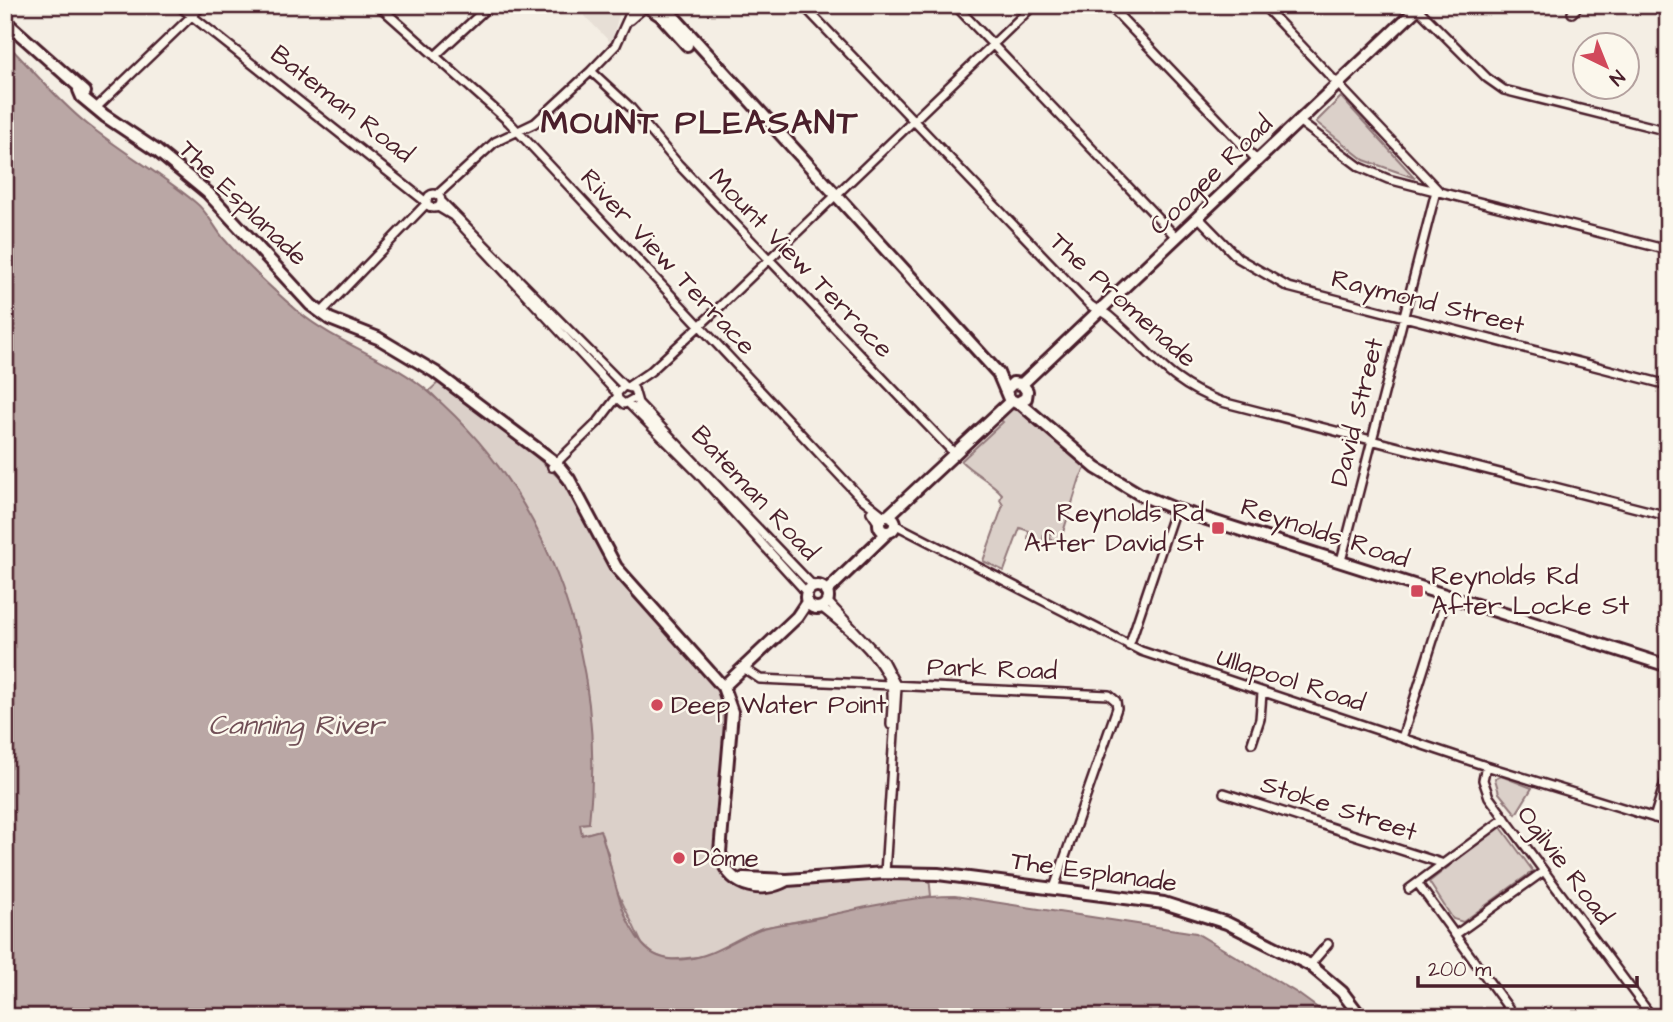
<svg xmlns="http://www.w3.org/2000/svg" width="1673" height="1022" font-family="'Architects Daughter',sans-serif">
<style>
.built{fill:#e7dfd6}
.green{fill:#dbd0c9;stroke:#92787a;stroke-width:2}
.water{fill:#baa7a5;stroke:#8d7174;stroke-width:2}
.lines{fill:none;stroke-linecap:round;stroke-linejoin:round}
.street-casing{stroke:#4a1f2b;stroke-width:12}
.secondary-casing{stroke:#4a1f2b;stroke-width:16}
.street{stroke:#fbf7ec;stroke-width:7}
.secondary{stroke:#fbf7ec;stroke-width:10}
.poi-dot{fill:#d1495b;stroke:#fbf7ec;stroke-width:2.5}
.labels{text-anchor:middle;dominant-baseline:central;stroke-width:5;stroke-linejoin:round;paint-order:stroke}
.street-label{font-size:26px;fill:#4a1f2b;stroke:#fbf7ec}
.poi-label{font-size:26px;fill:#4a1f2b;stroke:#fbf7ec;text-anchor:start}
.water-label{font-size:28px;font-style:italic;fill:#714f56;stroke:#fbf7ec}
.district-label{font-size:33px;font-weight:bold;letter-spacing:2px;fill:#4a1f2b;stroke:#fbf7ec}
</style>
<rect width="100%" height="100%" fill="#f4eee4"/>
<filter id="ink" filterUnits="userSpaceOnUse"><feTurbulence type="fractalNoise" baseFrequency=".0143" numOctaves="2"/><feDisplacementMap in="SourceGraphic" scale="14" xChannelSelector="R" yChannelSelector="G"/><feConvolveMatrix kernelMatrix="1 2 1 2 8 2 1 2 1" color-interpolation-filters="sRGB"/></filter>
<g filter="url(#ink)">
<path class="built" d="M584 5H622L611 43 579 10Z"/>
<path class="green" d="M1341 97 1415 178 1364 160 1316 122Z
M441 380 520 442 557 476 578 503 619 580 698 663 717 689 723 709 725 745 717 844 734 878 758 886 929 877 931 896 762 928 707 956 668 960 653 954 642 944 613 883 608 853 598 831 582 835 463 425 429 391Z
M1011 401 1088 463 1080 478 1060 542 1049 539 1051 533 1044 531 1043 543 1028 539 1029 531 1020 528 1004 571 983 561 1003 505 1000 500 1002 494C990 480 974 474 961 461L1003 422 994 414Z
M1501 776 1532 788 1516 814 1499 793 1495 779Z
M1500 826 1533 871 1463 922 1453 919 1429 882Z"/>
<path class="water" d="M5 42C32 69 58 101 87 124 122 152 161 174 195 202 207 211 214 227 224 239 247 266 273 290 300 313 339 345 392 359 430 393 552 497 607 665 589 823L580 824 582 835 600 830C614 868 616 913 643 945 654 958 669 961 686 959 715 956 734 939 760 929 775 924 792 923 807 920 856 910 905 896 955 896L1196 933 1297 993 1330 1017H5Z"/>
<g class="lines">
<g class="street-casing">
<path id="street" d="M178 5 426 202
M378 5 509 122 860 497 884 516
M803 5 1090 305C1096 310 1103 311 1109 316 1151 351 1166 382 1222 402L1668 516
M955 5 1177 238
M1109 5 1258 161
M1263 5 1438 190
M1657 5 1668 14
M1415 6 1487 78 1504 90 1668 131
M1572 13 1580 5
M630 20 645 7
M435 56 490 5
M591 71 630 107 679 165 954 453
M96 108 203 5
M1300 122 1360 167 1388 179 1668 250
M427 201a7 7 0 1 1 14 0a7 7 0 1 1-14 0Z
M437 195 495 142 535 123 591 71 616 45 634 5
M442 202 624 386
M438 207 453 216 617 393
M1199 218 1238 258 1288 287 1668 385
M321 313 426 204
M629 386 651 371 709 317 1034 5
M635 398 624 404 618 399 617 393 624 386 634 389 638 403 814 587
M629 404 698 473 807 593
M552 467 598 422 617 397
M871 512 879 524
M896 525 1141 651 1486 766 1668 822
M1341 561 1436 191
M827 601 884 662 897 687 885 873
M821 607C845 626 882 655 891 686 894 698 891 713 891 725
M1129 646 1175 509
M745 669 760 679 1109 695 1116 701 1117 708 1054 888
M1402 738 1447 596
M1252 743 1260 719 1262 693
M1486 766 1483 780 1489 797 1652 1017
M1224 793 1441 863
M1654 818 1668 773
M1418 884 1515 1017
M1409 889 1505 818
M1455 935 1544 871
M1310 965 1328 944"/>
</g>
<g class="secondary-casing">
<path id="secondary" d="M663 5 998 373 1009 399 1017 403 1026 398 1027 391 1022 384 1013 383 1007 389
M648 7 660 15 687 45
M5 21 85 92
M79 90 82 97 105 116 157 151 208 193 311 305 330 319 378 338 435 372 556 463 569 479 616 567 723 687 732 712 720 852C726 885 758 896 787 880
M1022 384 1421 5
M1020 403 1096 468 1141 495 1175 509 1668 666
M879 524a8 8 0 1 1 16 0a8 8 0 1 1-16 0Z
M888 516 1011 401
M806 597a11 11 0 1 1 22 0a11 11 0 1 1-22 0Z
M826 592 887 533
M723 687 797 617 807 602
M744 878 787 880 885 873 938 874 1164 903 1227 923 1310 965 1342 992 1361 1017"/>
</g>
<use href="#street" class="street"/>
<use href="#secondary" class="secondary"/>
</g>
</g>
<g class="poi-dot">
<rect x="1211" y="521" width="14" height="14" rx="3.5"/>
<rect x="1410" y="584" width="14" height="14" rx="3.5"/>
<circle cx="657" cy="705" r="7"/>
<circle cx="679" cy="858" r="7"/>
</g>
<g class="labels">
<g class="street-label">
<text transform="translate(342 104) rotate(38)">Bateman Road</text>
<text transform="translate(1211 175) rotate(-44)">Coogee Road</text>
<text transform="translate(243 203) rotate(44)">The Esplanade</text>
<text transform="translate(668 262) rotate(47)">River View Terrace</text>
<text transform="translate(801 263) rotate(46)">Mount View Terrace</text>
<text transform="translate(1123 300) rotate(42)">The Promenade</text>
<text transform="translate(1428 302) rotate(14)">Raymond Street</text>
<text transform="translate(1357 412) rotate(-76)">David Street</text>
<text transform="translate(755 493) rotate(47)">Bateman Road</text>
<text transform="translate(1325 533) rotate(18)">Reynolds Road</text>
<text transform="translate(992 669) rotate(2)">Park Road</text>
<text transform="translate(1291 680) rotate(18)">Ullapool Road</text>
<text transform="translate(1339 808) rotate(18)">Stoke Street</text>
<text transform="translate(1565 865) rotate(53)">Ogilvie Road</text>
<text transform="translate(1094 872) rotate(8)">The Esplanade</text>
</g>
<g class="poi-label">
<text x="1204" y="513" text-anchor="end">Reynolds Rd<tspan x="1204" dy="30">After David St</tspan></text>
<text x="1431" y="576">Reynolds Rd<tspan x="1431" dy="30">After Locke St</tspan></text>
<text x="671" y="705">Deep Water Point</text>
<text x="693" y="858">Dôme</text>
</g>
<g class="water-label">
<text x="296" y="725">Canning River</text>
</g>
<g class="district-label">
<text x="700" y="123">MOUNT PLEASANT</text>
</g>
</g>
<rect width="1673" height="1022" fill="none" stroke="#fbf7ec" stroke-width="28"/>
<rect x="14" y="14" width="1645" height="994" fill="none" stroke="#4a1f2b" stroke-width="2.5" filter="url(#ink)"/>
<g transform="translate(1606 66) rotate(137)"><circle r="33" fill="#fbf7ec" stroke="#b4a19f" stroke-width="2"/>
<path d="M0-5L12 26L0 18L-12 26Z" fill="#d1495b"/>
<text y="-10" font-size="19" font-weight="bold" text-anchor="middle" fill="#4a1f2b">N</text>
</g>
<path d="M1418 976v10h219v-10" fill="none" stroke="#4a1f2b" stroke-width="3.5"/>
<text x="1428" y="976" font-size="21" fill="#4a1f2b" stroke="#fbf7ec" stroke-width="5" paint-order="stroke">200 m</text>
</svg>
